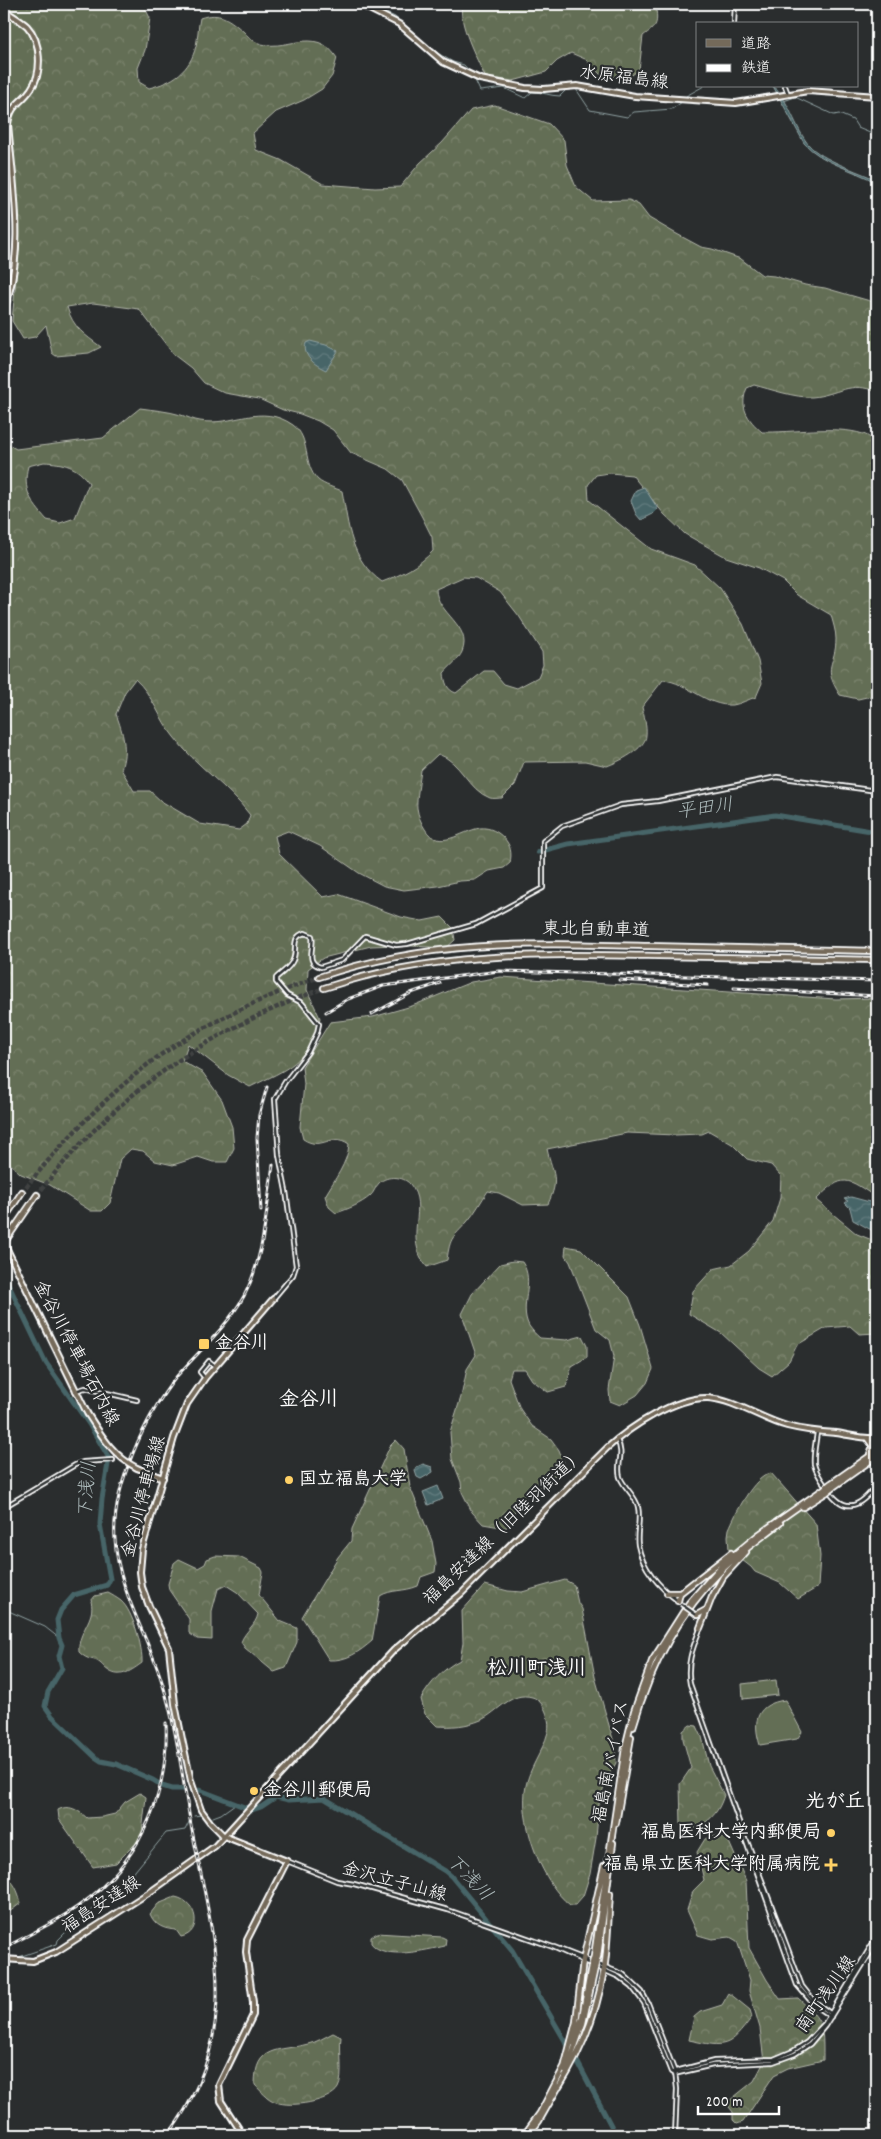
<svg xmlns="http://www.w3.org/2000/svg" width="881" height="2139" font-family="Dekko,'Klee One',sans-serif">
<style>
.forest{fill:url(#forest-crowns);stroke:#b2b6aa;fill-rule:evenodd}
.garden{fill:#646e55;stroke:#b2b6aa}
.water{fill:url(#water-waves);stroke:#91a3a4}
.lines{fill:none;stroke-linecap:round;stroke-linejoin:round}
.stream{stroke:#91a3a4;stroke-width:1}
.river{stroke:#476568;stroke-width:5}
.highway-tunnel{stroke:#3f4243;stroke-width:4.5;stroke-dasharray:4.5 2;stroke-linecap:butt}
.minor-casing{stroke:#fff;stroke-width:6}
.major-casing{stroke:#fff;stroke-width:8}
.highway-casing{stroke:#fff;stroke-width:8}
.minor{stroke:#2a2d2e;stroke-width:2.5}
.major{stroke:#746a5a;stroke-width:4}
.highway{stroke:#746a5a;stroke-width:4.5}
.rail-casing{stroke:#fff;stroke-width:3}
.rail{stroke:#2a2d2e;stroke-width:1;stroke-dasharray:4;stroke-linecap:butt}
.minor-bridge-casing{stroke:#fff;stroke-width:6;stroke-linecap:butt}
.major-bridge-casing{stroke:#fff;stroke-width:8;stroke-linecap:butt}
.highway-bridge-casing{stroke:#fff;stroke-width:8;stroke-linecap:butt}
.minor-bridge{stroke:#2a2d2e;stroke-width:2.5}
.major-bridge{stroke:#746a5a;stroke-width:4}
.highway-bridge{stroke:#746a5a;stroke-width:4.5}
.poi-dot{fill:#ffd166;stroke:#2a2d2e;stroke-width:2}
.labels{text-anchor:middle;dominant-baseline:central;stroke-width:4.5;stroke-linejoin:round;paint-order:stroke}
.street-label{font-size:18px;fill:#fff;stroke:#2a2d2e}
.poi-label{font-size:18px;font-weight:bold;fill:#fff;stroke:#2a2d2e;text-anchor:start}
.water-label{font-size:19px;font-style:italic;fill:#acbabb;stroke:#2a2d2e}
.quarter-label{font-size:20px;font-weight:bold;fill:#fff;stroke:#2a2d2e}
</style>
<defs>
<pattern id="forest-crowns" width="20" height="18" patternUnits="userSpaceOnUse" patternTransform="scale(1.25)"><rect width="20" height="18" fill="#646e55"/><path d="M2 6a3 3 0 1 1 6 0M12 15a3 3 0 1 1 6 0" fill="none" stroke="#7b846e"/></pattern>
<pattern id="water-waves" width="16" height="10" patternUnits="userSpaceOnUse" patternTransform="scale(1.25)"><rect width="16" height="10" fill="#476568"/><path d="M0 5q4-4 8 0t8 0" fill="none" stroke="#637c7f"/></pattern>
</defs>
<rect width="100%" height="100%" fill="#2a2d2e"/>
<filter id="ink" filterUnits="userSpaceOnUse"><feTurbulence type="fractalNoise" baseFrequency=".02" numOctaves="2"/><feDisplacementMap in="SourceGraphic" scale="10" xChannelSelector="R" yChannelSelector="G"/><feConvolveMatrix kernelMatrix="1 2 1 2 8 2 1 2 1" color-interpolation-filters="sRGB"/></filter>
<g filter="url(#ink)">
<path class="forest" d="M15 4H143L150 18 145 50 138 68 139 82 149 88C173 82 190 71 196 46 198 37 198 27 200 18 220 11 229 19 244 32 247 35 251 40 256 42 284 55 315 23 337 58L332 76 322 89 304 100 276 112 253 133 256 150 281 160 323 184 375 188 400 187 420 163 442 143 471 110 495 105 549 124 564 140 567 165 576 187 593 201 629 200 639 205 649 218 673 232 701 247 712 249 741 259 762 275 774 276 805 285 825 288 877 303V392C851 380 837 395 812 397 796 398 770 389 754 385L747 388C739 407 747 419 762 432 791 433 836 425 863 434 870 436 873 441 877 446V699L871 696 858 699 840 695C821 665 836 666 836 639 836 631 833 623 831 615L797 595 783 581 759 568 726 557 685 534 664 514 632 475 610 473 596 475 588 485 589 500 651 549 695 565 720 588 743 624 758 661 762 683 756 697C749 699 740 704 733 705 706 707 688 682 663 680L642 707C644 716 647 727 646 735 646 749 618 762 607 766L585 761 524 762 515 785 502 798C499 798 493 799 490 798 468 790 461 761 438 754L421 770C420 779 416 800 417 808 418 815 421 823 425 829 439 852 461 831 480 828 490 827 498 832 504 838 511 846 512 853 510 863L504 868 489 871 475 880 460 881 438 886 404 890 384 886 359 873 320 846 288 831 275 836 279 854 323 897 338 894 401 917 422 921 442 917 453 928 455 940 446 948 396 945 371 946 323 958 308 969 307 990 320 1018C307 1064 289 1068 250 1087L228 1075 188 1044 182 1061 203 1073 222 1100 232 1127 234 1148 227 1162H213L198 1157 173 1165 155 1161 143 1151 131 1149 120 1159 110 1203 102 1211H91L50 1185 21 1174 4 1158V442L16 449 103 438 140 408C154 410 168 411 181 415 188 417 193 420 200 421 233 427 260 402 293 425 311 438 302 464 318 480 324 485 335 488 342 491 349 527 350 559 382 582 401 575 419 566 433 551L432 537 422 517 402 480 388 469 351 453 333 430 318 421 300 414 283 410 259 399 225 393 204 383 191 368 174 355 139 309 93 303 67 307C73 328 85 335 101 347L89 353 56 356 52 353 46 325 35 337 23 339 12 321 18 257 6 147 4 142V11ZM44 462C64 463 77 466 89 483L75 518 60 523 47 520C31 502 22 490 28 466ZM463 577 476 578 500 592 519 616 542 652 543 665 538 677 517 688 504 684 493 671H484L456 693C447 690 445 683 444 673 449 667 459 659 462 652 473 626 436 613 436 589ZM135 679C153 695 159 719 174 737 196 766 228 786 250 815L247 824 239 830 200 824 161 801 150 791H134L121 769C128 749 123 733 116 714L125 692Z
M462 4H648L656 9C658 26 656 26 643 36L639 70 626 79 602 76 585 59 571 53 557 61 546 72 513 81 485 77C477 58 458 24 462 4Z
M501 977 836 999 877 998V1198C847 1178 844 1172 816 1200L857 1234 877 1242V1333L859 1334 850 1326 826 1328 797 1345 789 1361 772 1376 759 1368 721 1333 689 1314 693 1291 713 1269 731 1265 749 1251 773 1221 780 1198 781 1176 771 1165 747 1159 732 1144 709 1131 702 1134 675 1135 627 1133 547 1149C553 1175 560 1178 548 1204L523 1205 499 1193 488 1191C481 1201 475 1213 467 1222 453 1238 450 1236 447 1260L427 1267C402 1236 430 1208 410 1184 403 1176 387 1175 379 1183 375 1187 374 1193 370 1196 361 1204 348 1209 336 1213L329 1207 325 1196C334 1180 348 1163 349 1144 331 1131 323 1152 303 1139L300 1127 304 1084 302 1067 330 1022 373 1017 412 1006 471 982Z
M566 1246 581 1249 629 1297 640 1325 653 1369 647 1383 637 1395 620 1405 610 1401 609 1390 614 1356 610 1340 596 1329 570 1262 565 1255Z
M513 1261 522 1262C536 1282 518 1305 529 1326 532 1330 536 1335 540 1338L567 1340 582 1336 587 1346V1357L572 1366 566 1387 548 1392 532 1380 525 1369H512L509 1379 520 1409 532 1426 551 1439 559 1450 564 1463 559 1472 520 1501 506 1528 483 1524 472 1512 462 1492 461 1482 452 1459 450 1432 461 1397 467 1369 476 1355 462 1314 472 1294 500 1264Z
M396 1440 404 1449 410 1487 432 1541 436 1564 435 1572 421 1577 418 1586C404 1592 391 1589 380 1596L372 1641C359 1652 347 1661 329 1660L302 1617 338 1557 351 1541 352 1529 390 1446Z
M771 1473 816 1524 820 1556 818 1587 798 1599 780 1583 755 1572 751 1567 729 1550 728 1536 729 1529C736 1513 753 1477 771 1473Z
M215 1556 239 1557 261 1568 263 1572 259 1595 280 1621 297 1628V1642L286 1668 274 1672 245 1648 241 1642C245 1631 256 1625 258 1614L237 1592 226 1585 218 1589 212 1611V1640L197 1639 189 1633V1619L169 1590 168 1584 174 1563 179 1559 198 1568 205 1564 207 1559Z
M565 1580 574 1585 578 1603 582 1609 595 1677 615 1746 616 1763 606 1780 599 1804 596 1838 590 1874 583 1896 575 1905H570C543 1884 521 1827 525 1792 527 1770 543 1752 548 1732 551 1720 544 1700 532 1697 511 1691 498 1712 481 1720 467 1726 452 1727 437 1726L425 1714 421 1699C430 1683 444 1668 460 1660L463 1643 462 1611 485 1585 508 1591 522 1592Z
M108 1593C112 1595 117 1598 121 1601 133 1611 143 1648 142 1663 132 1670 121 1679 109 1671 105 1669 103 1665 100 1663 93 1657 89 1662 79 1652 77 1631 96 1620 91 1601L95 1596Z
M690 1725 697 1726 702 1737 709 1766 724 1795C718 1815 707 1824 688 1831L681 1826 680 1784 691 1768 683 1739V1731Z
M140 1793 146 1797 142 1833 138 1841 116 1863 93 1867 59 1819 58 1810C69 1804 78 1810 87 1818L102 1817 115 1814 125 1802Z
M720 1835 729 1842 746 1881 749 1948 767 1980 780 1999 798 1998C824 2022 823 2024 823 2060L788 2068 774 2075 743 2122 737 2124 733 2120V2112L729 2107V2101L754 2081 764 2062 760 2028 749 1991 750 1980 737 1941 730 1937 712 1939 698 1935 687 1910 693 1891 704 1880 697 1852 705 1839Z
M4 1874C14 1882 18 1890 21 1903L4 1916Z
M175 1897C198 1901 203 1933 181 1937L176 1930C164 1929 155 1926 150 1914L158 1904Z
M377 1933 442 1937 446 1939 445 1946C427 1950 384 1961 371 1943V1937Z
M729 1993 750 2010 752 2017C729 2048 726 2048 689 2040L694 2017 700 2012 722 2005Z
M333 2033 341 2037C339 2050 344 2078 338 2088 330 2102 290 2108 276 2102 267 2099 261 2091 255 2085 255 2044 278 2052 308 2044 317 2042 325 2037 333 2033Z"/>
<path class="garden" d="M776 1680 778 1695 743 1699 742 1684Z
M785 1700 802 1732 797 1739 760 1745C752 1720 757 1704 785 1700Z"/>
<path class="water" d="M773 86C786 94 797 132 809 145 822 160 858 171 877 180V183C853 169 823 164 804 143Z
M310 341 326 345 338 351 326 370C315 365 302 356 306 343Z
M644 487 658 509 653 514 641 520 636 514 631 501 636 490Z
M851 1197 877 1204V1233L853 1220 850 1208 845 1203 848 1201 844 1199Z
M423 1464 432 1467 433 1472 421 1479 417 1477 415 1471 417 1467Z
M438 1486 443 1499 428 1505 423 1492Z"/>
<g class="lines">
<path class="stream" d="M367 4 395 17 434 51 453 62 464 65 472 74
M474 78 480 91 504 88 525 98 532 92C543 92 550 96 560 96L566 90 576 89 590 110 627 117 634 112 672 109 682 102 686 96 704 86
M784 101 795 97 834 115 839 114 853 120 858 128 877 136
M4 1609 45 1627 59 1638
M194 1816 201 1815
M213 1817 221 1814 235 1804
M16 1958 57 1944 58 1940 71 1927 126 1882 166 1833 185 1830 191 1818
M4 1968 11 1963"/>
<path class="river" d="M538 852 568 844 775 815 877 832
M4 1275 46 1363 89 1424 109 1458 102 1499 100 1524 110 1579 107 1585 74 1595 61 1610 57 1620 59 1638 62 1645 59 1656 62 1668 48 1692 45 1706 52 1716 95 1757 101 1761 116 1764 153 1780 161 1785
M162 1786 172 1789H183
M200 1790 252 1810 261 1807 276 1797 289 1800 324 1798 445 1871 451 1876 512 1950 578 2063 616 2135"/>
<path class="highway-tunnel" d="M22 1192C59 1146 100 1102 147 1065 196 1027 261 998 319 977
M37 1195C119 1091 200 1035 324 988"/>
<g class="minor-casing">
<path id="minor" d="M734 24 735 4
M785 86 788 94
M273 1299 293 1275 296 1266 286 1191 279 1155 275 1099 285 1082 308 1052 317 1033 319 1024 302 1003 287 995 276 982V978C282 972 290 968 293 960 298 949 290 937 305 933L312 936C315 947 304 963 321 967L342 960 365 936 396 945 407 944 476 924 543 888V841L562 826 621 805 658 801 777 777 877 791
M205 1378 200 1372 209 1361 215 1366
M75 1391 85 1388 137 1400
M817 1432C816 1442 813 1454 814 1464 816 1473 822 1481 827 1488 845 1515 860 1508 877 1484
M617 1440C625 1455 616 1464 620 1477 624 1488 636 1496 638 1507 641 1519 636 1533 638 1545 642 1568 660 1588 678 1601
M4 1507 75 1465 83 1462 113 1460
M700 1629C693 1647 686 1664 690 1684L797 1985 815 2006 831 2017
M747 1841 802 1986 814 2001 830 2013
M287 1861 337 1881 354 1884 448 1910 553 1947 619 1977 632 1987 644 2003 671 2072 674 2074
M554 1947 623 1974 642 1992 648 2003 675 2072 677 2089 675 2135
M672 2072 714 2061 774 2059 793 2051 807 2042 825 2023 877 1936
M674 2074 713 2065 773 2062 795 2054 810 2044 825 2026 877 1942"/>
</g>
<g class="major-casing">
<path id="major" d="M359 4 399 24 443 62 480 79 525 88 544 89 577 86 635 96 736 103 808 91 877 96
M4 10C11 15 20 20 27 26 41 41 43 72 31 89 21 104 11 103 8 124 13 186 26 250 4 310
M4 1243 87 1413
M137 1468 163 1478
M4 1959 33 1961 56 1952 153 1890 215 1846 394 1650 461 1594 607 1448C630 1427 675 1397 708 1398 735 1400 761 1419 787 1426 803 1430 819 1432 836 1433 850 1435 863 1439 877 1438
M243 2135 221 2101 219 2085 253 2015V2002L246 1952 247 1940 287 1861 224 1836 210 1822 201 1810 191 1781 182 1739 175 1704 169 1648 149 1606 142 1587 140 1572 142 1549 148 1528 174 1438 187 1404 205 1378 273 1299"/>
</g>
<g class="highway-casing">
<path id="highway" d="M319 977C432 939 533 943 649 946 725 948 801 950 877 951
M324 988C437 951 541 954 658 956 731 957 804 958 877 960
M4 1219 22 1192
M4 1243 37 1195
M868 1439 873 1446 870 1454
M830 1484 877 1451
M832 1488 877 1456
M803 1507 827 1492
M667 1593H680
M678 1601 680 1593 731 1553
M697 1615 706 1610
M700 1628 712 1597 723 1577 746 1552
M633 1727C650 1667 679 1613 723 1569 740 1552 761 1538 780 1523
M616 1823 631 1737
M594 1956 625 1748 634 1711 652 1661 689 1603 724 1563 758 1535 825 1488
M598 1956 613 1843
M573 2043 582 2018 591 1967
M564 2068 576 2022 583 1960 604 1866
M566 2072 583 2023 595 1968
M559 2087C581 2052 597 2012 604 1970 608 1945 608 1919 610 1894
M524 2135 540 2113 564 2067
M528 2135 539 2121 559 2086"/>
</g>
<use href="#minor" class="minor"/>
<use href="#major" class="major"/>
<use href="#highway" class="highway"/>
<g class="rail-casing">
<path id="rail" d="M619 980 708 985
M734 988 877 996
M326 1012 348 999 383 986 499 971 877 981
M372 1014 411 993 440 983
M261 1211 257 1138 259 1115 267 1087
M4 1948C34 1932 66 1917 92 1896 144 1853 169 1789 166 1723
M168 2135C246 2032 213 1939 191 1825 182 1778 177 1728 162 1682 147 1634 118 1590 115 1539 111 1489 146 1415 177 1376 200 1350 227 1327 244 1296 265 1256 266 1209 273 1165"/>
</g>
<use href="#rail" class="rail"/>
<g class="minor-bridge-casing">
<path id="minor-bridge" d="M681 1604 695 1614"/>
</g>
<g class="major-bridge-casing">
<path id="major-bridge" d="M87 1413C101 1435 113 1456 137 1468"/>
</g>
<g class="highway-bridge-casing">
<path id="highway-bridge" d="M825 1488 830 1484
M827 1492 832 1488
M591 1967 594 1956
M595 1968 598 1956"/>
</g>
<use href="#minor-bridge" class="minor-bridge"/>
<use href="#major-bridge" class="major-bridge"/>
<use href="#highway-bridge" class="highway-bridge"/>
</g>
</g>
<g class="poi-dot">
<rect x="198" y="1338" width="12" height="12" rx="2.5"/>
<circle cx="289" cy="1480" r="5"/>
<circle cx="254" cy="1791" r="5"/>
<circle cx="831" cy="1833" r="5"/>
<path d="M828.5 1857.5h5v5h5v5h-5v5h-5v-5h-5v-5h5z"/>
</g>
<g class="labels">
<g class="street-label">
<text transform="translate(624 79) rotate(7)">水原福島線</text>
<text transform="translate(596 931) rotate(1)">東北自動車道</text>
<text transform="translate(75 1354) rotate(62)">金谷川停車場石内線</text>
<text transform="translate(145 1497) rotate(-75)">金谷川停車場線</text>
<text transform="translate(505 1528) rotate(-44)">福島安達線（旧陸羽街道）</text>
<text transform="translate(612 1762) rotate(-79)">福島南バイパス</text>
<text transform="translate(394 1883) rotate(15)">金沢立子山線</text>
<text transform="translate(102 1906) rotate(-33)">福島安達線</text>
<text transform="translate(827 1995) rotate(-55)">南町浅川線</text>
</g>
<g class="poi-label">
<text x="215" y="1344">金谷川</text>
<text x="299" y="1480">国立福島大学</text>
<text x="264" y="1791">金谷川郵便局</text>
<text x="821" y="1833" text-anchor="end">福島医科大学内郵便局</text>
<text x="820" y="1865" text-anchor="end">福島県立医科大学附属病院</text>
</g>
<g class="water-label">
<text transform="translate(705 810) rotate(-8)">平田川</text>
<text transform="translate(89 1490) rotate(-86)">下浅川</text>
<text transform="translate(468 1879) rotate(46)">下浅川</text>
</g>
<g class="quarter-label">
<text x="309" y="1401">金谷川</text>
<text x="537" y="1670">松川町浅川</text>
<text x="835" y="1803">光が丘</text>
</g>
</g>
<rect width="881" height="2139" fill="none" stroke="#2a2d2e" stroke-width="20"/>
<rect x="10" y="10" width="861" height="2119" fill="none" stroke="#fff" stroke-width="2" filter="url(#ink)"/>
<rect x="696" y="22" width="162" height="65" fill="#2a2d2e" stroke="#7f8182"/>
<rect x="706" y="39" width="25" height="8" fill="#746a5a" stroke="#7f8182"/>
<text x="741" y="48" font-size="15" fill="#ffffff">道路</text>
<rect x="706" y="64" width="25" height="8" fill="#ffffff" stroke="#7f8182"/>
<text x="741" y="72" font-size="15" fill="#ffffff">鉄道</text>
<path d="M698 2106v8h81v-8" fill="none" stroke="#ffffff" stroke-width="2.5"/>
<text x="706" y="2106" font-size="15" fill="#ffffff" stroke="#2a2d2e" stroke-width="4" paint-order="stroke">200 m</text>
</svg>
